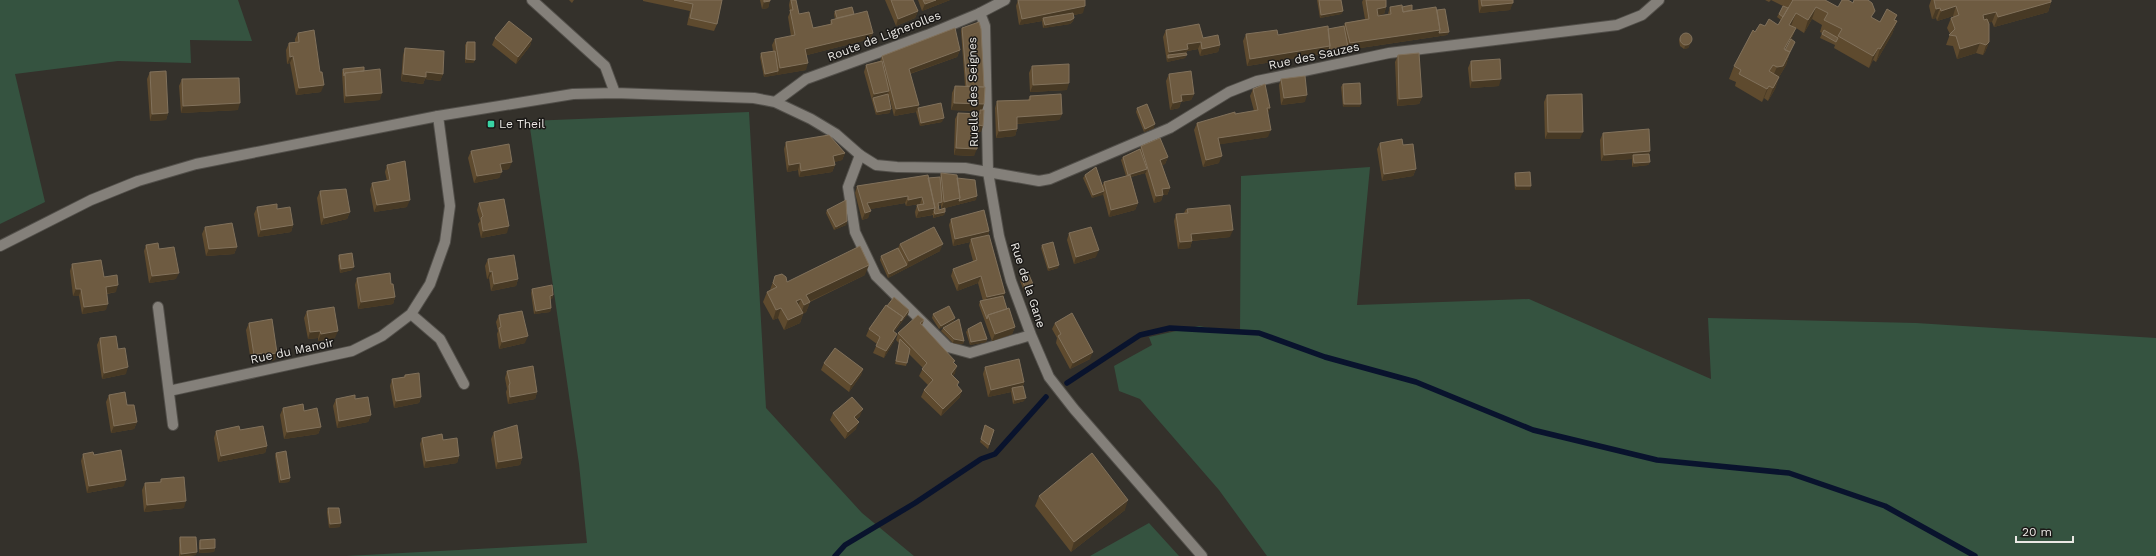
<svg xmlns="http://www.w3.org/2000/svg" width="2156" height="556" font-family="'Work Sans',sans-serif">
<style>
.green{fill:#355340}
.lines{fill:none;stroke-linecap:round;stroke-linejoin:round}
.stream{stroke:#09132d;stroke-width:5.5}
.minor-casing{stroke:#524f4a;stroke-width:12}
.tertiary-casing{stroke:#524f4a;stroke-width:12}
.minor{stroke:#84807a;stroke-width:10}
.tertiary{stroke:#84807a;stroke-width:10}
.wall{fill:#5e4a2e}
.shaded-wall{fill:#473924}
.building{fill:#6e5b41;stroke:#81715b}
.poi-dot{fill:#39d4a5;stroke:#1b1917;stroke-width:1.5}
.labels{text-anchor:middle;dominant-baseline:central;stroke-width:3;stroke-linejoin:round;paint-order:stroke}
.street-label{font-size:12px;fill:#eae8e4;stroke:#1b1917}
.poi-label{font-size:12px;fill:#eae8e4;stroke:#1b1917;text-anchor:start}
</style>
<rect width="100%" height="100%" fill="#34312b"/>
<path class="green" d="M0 0H238L252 41 190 40 191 63 118 61 15 74 45 202 0 224Z
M749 112 766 408 862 513 914 556H346L587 543 579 464 529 121Z
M1370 167 1357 305 1529 299 1711 379 1708 318 1916 323 2156 338V556H1267L1219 490 1140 399 1119 391 1114 366 1152 345 1149 337 1199 326 1240 334 1241 176Z
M1149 523 1179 556H1090Z"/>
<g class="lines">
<path class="stream" d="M1067 383 1140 335 1170 328 1259 333 1325 357 1416 382 1533 430 1657 460 1789 473 1885 506 1975 556
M835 556 845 545 915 503 981 459 995 454 1046 397"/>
<g class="minor-casing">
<path id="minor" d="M980 13 985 26 988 172 999 236 1011 281 1031 335 1049 377 1074 409 1202 556
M860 155 848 187 855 232 876 276 948 347 970 353 1031 335
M158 307 173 425
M411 314 440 339 464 384
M169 391 352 351 382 336 411 314 430 284 445 242 450 206 438 116"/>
</g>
<g class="tertiary-casing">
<path id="tertiary" d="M532 0 605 66 615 93
M775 102 806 79 927 35 980 13 1005 0
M0 246 91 200 138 181 196 164 438 116 573 94 615 93 754 98 775 102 811 119 836 134 860 155 876 165 897 167 965 168 1039 181 1050 179 1170 128 1229 92 1257 81 1389 53 1617 25 1642 15 1659 0"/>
</g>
<use href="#minor" class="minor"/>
<use href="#tertiary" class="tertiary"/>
</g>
<path class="wall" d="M569 0H574L572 3Z
M643 0H722L717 24 714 31 687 25 690 11 643 1Z
M760 0H770L768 8 762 9Z
M790 0H796L799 14 813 28 830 24 831 20 835 19 834 14 835 11 854 14 873 33 870 39 807 55 806 70 764 77 760 57 761 53 773 51 772 45 775 39 791 36 788 17 790 12 789 5Z
M885 0H913L918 11 915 18 896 26Z
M918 0H950L922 11Z
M1018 0 1083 13 1074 15V18L1073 21 1070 24 1043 28 1042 21 1019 25 1016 6Z
M1317 0H1341L1343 11 1341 14 1320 18Z
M1363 0H1386V7L1384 14 1378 15V16L1388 14 1390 7H1402L1412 10H1437L1449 32 1447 35 1347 50 1247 66 1243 41 1246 34 1278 35 1328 29 1344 26 1345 23 1365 19 1362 2Z
M1478 0H1513L1510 10 1479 13Z
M1765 0H1771L1769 2Z
M1771 0H1825L1838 7 1872 18 1880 22 1897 15 1895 20 1897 21 1892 34 1876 62 1873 60 1869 68 1834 48 1835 45 1820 38 1822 33 1820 32 1822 25 1812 19 1804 33 1796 28 1791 40 1795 42 1790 52 1786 65 1779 77 1775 89 1768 101 1764 98 1762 102 1735 86 1736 82 1729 79 1734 66 1755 32 1765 26 1778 25 1781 20 1777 17 1783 6Z
M1931 0H2051V2L2048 12 1994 27 1992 22H1988L1989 42 1985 52 1983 55 1976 53 1957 59 1953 46 1946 45 1950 34 1947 28 1951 18 1953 17V16L1937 21 1936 18 1932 19 1929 6Z
M962 28 982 110 981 132H978L974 156 954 155 955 119 958 113H979L980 111 951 110 952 93 955 86H965L961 31Z
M1166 30 1203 38 1220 45 1218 52 1200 56 1198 49 1187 51 1185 58 1167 62 1163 37Z
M298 33 321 92 296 95 290 63 287 64 286 50 289 43 295 42V39Z
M495 38 532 39 530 46 516 64 492 45Z
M1680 38 1692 40 1688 48 1684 49 1680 46 1679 41Z
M467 42 475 60 473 63H465V45Z
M405 48 443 74 440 81 425 79 423 84 401 81 403 55Z
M960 50 957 57 910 74 919 105 916 112 894 116 889 96 890 113 876 115 864 72 866 65 880 61 882 56Z
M1398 55 1422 97 1419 104 1397 106 1395 62Z
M1471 61 1499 86 1470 88 1468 68Z
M1032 66 1067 90 1030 92 1029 73Z
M343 69 364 71 380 100 344 103 342 73Z
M150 72 168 113 166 120 150 121 147 79Z
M1169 74 1194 94 1191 100 1181 102 1179 108 1170 110 1166 81Z
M182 79 238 110 181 113 179 86Z
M1281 79 1305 102 1281 105 1279 85Z
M1343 84 1360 107H1343L1341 87Z
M1253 89 1270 108 1268 113V137L1220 144 1219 163 1203 167 1194 130 1197 123 1254 111 1250 96Z
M1547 95 1580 139H1545L1544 102Z
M1030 96 1062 114 1059 120 1017 124V129L1015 136 996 138 995 108 997 101 1028 100Z
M918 108 942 122 920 126 916 112Z
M1137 108 1154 128 1144 132 1136 112Z
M1603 133 1650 151 1649 154 1650 162 1648 165 1632 167V159L1601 161 1600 140Z
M786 142 845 153 842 160 834 162 835 165 832 172 799 177 798 170 787 172 784 149Z
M1380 143 1403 145 1416 169 1413 176 1382 181 1377 149Z
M1141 146 1168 157 1165 164 1162 165 1170 188 1167 195H1163L1161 201 1154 203 1145 173 1131 177 1138 203 1135 210 1109 217 1103 194 1092 198 1083 178 1085 175 1102 186 1104 182 1126 176 1121 160 1123 157 1140 149Z
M471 151 509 169 502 170 499 178 474 183 468 158Z
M387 165 407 207 374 212 370 190 372 183 387 181 385 172Z
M941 173 957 178 976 200 941 209V205L938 206 939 210 945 212 944 215 933 218V215L916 218 915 212 917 205H920V204L906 206 905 203 870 209 868 218 862 220 855 193 857 186 940 177Z
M1515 173 1530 190H1515L1514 177Z
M320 191 350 212 347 219 321 225 317 198Z
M479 203 507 233 481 238 478 224 480 221 477 210Z
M257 207 277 209 293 225 291 232 258 237 254 214Z
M1186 209 1230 237 1192 241 1190 248 1178 249 1174 221 1176 214 1184 213Z
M827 210 847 221 846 225 834 230 826 213Z
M951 219 989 231 988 235 1005 293 1003 296 1007 309 1015 327 1012 334 992 341 979 305 980 301H983L978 283 957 291 951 276 953 269 973 261 969 246 970 242 953 246 949 225Z
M205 227 237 247 234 254 206 256 202 234Z
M1069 233 1096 257 1074 264 1067 240Z
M900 244 940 251 888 278 880 260 881 256 898 248Z
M146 245 159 249 176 279 149 283 144 251Z
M1042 245 1058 268 1048 271 1041 248Z
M339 255 352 270 340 273 338 259Z
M488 259 518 279 516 286 491 291 489 278 487 279 485 266Z
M72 264 104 277 116 292 107 294 106 310 82 314 79 296H73L70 271Z
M865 275 810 302 806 312 803 314 800 323 784 330 778 318 773 320 763 302 767 292 770 290 775 276 787 282Z
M357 278 391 284 395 297 393 304 358 309 355 285Z
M1021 278 1032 288 1024 291 1020 281Z
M532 289 553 295 552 299H550L551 308 550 312 534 314 531 293Z
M887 306 909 310 908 314 894 332V341L884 358 873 353 877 344 866 336 869 329Z
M307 311 335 338 318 341V338L308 339 304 318Z
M933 314 954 321 939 329 932 318Z
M499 315 525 343 499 349 497 334 498 331 496 322Z
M924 320 922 325 954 363 955 373 953 376 958 386 960 397 941 416 921 397 924 390 928 385 919 376 923 368 909 354 906 366 895 364 899 343 896 340 898 333Z
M249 323 275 360 261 362 260 360 251 362 246 330Z
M1055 323 1090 359 1070 369 1056 343 1057 338 1052 329Z
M943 328 964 341 963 344 953 343 941 331Z
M968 329 987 339 986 342 970 345 966 332Z
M100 338 118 349 126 374 102 379 97 345Z
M824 363 863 369 861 375 849 392 821 370Z
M985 367 1024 382 1023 386 1024 401 1013 404 1011 392 988 397 983 374Z
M507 371 537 392 535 399 508 404 506 392 507 389 505 378Z
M405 375 421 397 419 403 394 408 390 386 392 379 404 377Z
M109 395 127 405 137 422 134 429 111 433 106 402Z
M336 399 371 415 368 422 337 428 333 406Z
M283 408 304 411 321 427 318 434 284 439 280 415Z
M833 413 860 416 856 420V429L845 439 830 420Z
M985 425 994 430 988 449 980 442Z
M240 430 267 446 265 453 218 462 214 438 216 431Z
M494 432 522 458 520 465 496 469 491 439Z
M422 438 443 440 459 456 457 463 424 468 420 444Z
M276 453 290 478 289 482 279 483 275 456Z
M83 454 94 455 124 486 87 493 81 461Z
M161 479 184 508 144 512 142 490 145 483 160 482Z
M1039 496 1125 510 1071 552 1035 506Z
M328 508 340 527 329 528 327 512Z
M180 537 196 555 189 556H179V540Z
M200 540 215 548 214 552 199 553V543Z"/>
<path class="shaded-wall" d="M936 0H950L922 11 925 4Z
M770 1 768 8 762 9 764 2Z
M2051 2 2048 12 1994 27 1998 17Z
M1513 3 1510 10 1479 13 1482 6Z
M1085 6 1083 13 1044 21 1043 18 1042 21 1019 25 1022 19Z
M1956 6 1953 16 1937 21 1941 11Z
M1386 7 1384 14 1374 15 1377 9Z
M1816 7 1812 19 1804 33 1808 20Z
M1940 8 1936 18 1932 19 1936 9Z
M918 11 915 18 896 26 898 19Z
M1343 11 1341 14 1320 18 1321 15Z
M1996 12 1992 22 1979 25 1983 15Z
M1796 13 1791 26 1789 25Z
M1074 18 1073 21 1070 24 1043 28 1045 25Z
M1897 21 1892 34 1876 62 1880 49Z
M1796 28 1791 40 1781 58 1784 49Z
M1440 30 1449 32 1447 35 1347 50 1247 66 1250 59 1330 46 1348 47 1350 43Z
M873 33 870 39 803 56 805 49Z
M532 39 530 46 516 64 518 57Z
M1692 40 1688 48 1684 49 1685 46Z
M1201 42 1198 49 1187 51 1185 55H1187L1185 58 1167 62 1169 52 1187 44Z
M1989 42 1985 52 1983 55 1986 45Z
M1980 43 1976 53 1957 59 1960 49Z
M1220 45 1218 52 1200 56 1202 49Z
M1878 48 1873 60 1869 68 1873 56Z
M960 50 957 57 906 75 909 69Z
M1790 52 1786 65 1779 77 1775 89 1768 101 1773 88V76L1777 67Z
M293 56 290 63 287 64 290 57Z
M466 59 475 60 473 63H465Z
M808 63 806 70 777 75 780 68Z
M778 71 777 75 764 77 765 74Z
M426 72 443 74 440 81 425 79 423 84 401 81 403 74Z
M1501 79 1499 86 1470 88 1472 81Z
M1069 83 1067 90 1030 92 1033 85Z
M324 85 321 92 296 95 299 88Z
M1769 86 1764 98 1762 102 1767 89Z
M889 91 887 98H873L871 101 874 94Z
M382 93 380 100 344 103 346 96Z
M1194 94 1191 100 1181 102 1179 108 1170 110 1173 103 1181 95Z
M1307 95 1305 102 1281 105 1284 98Z
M1422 97 1419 104 1397 106 1399 99Z
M240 103 238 110 181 113 183 106Z
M954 103 984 104 982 111 951 110Z
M1344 104H1361L1360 107H1343Z
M919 105 916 112 894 116 896 109Z
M1267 108H1270L1267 115Z
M891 109 890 113 876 115 877 112Z
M168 113 166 120 150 121 152 114Z
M1062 114 1059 120 1014 124 1017 117Z
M944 118 942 122 920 126 921 123Z
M1155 124 1154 128 1144 132 1145 129Z
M979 125 983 126 981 132H976Z
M1017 129 1015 136 996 138 999 131Z
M1271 130 1268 137 1216 145 1218 138Z
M1548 132H1583L1580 139H1545Z
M956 148 977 149 974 156 954 155Z
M1650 151 1648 157 1633 155 1632 159 1601 161 1604 155Z
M845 153 842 160 831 163 833 156Z
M1222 156 1219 163 1203 167 1206 160Z
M1168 157 1165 164 1158 167 1160 160Z
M512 162 509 169 498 171 500 164Z
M1650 162 1648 165 1632 167 1634 163Z
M800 163 798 170 787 172 789 165Z
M835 165 832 172 799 177 801 171Z
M1147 169 1146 173 1126 178 1128 175Z
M1416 169 1413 176 1382 181 1384 174Z
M502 172 499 178 474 183 477 176Z
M1516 186H1531L1530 190H1515Z
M1170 188 1167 195H1163L1161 201 1154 203 1156 196 1162 189Z
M1104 191 1103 195 1092 198 1093 195Z
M908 196 905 203 865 210 867 203Z
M977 196 976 200 941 209 944 202 960 198Z
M922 197 920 204 906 206 908 200Z
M410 200 407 207 374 212 377 205Z
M942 202 941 205 936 206 938 203Z
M1138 203 1135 210 1109 217 1111 210Z
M935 208 932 215 916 218 919 211Z
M871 211 868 218 862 220 865 213Z
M350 212 347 219 321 225 324 218Z
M945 212 944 215 933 218 935 214Z
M847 221 846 225 834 230 836 227Z
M293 225 291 232 258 237 261 230Z
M509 226 507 233 481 238 483 231Z
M1233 230 1230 237 1189 241 1191 234Z
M989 231 987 238 971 239 970 242 953 246 955 239Z
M1192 241 1190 248 1178 249 1180 242Z
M943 244 940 251 888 278 889 274 907 265 909 261Z
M237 247 234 254 206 256 209 249Z
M1099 250 1096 257 1074 264 1076 257Z
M869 265 865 275 804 304 806 295Z
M1059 265 1058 268 1048 271 1049 268Z
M354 267 352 270 340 273 341 269Z
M492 271 489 278 487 279 490 272Z
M179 273 176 279 149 283 152 276Z
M981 276 978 283 957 291 959 284Z
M518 279 516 286 491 291 494 284Z
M1033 284 1032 288 1024 291 1025 287Z
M118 285 116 292 103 294 106 287Z
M76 289H81L79 296H73Z
M1005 293 1002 300 984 304 987 297Z
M553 295 552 299 548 300 550 296Z
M395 297 393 304 358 309 361 302Z
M801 299 797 308 796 301Z
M810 302 806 312 803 314 800 323 784 330 788 320 801 314 804 305Z
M108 304 106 310 82 314 84 307Z
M551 308 550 312 534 314 536 311Z
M781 308 778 318 773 320 776 310Z
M909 310 908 314 900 324 901 321Z
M903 317 900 324 890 338 893 331Z
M955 318 954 321 939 329 941 326Z
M1015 327 1012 334 992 341 995 334Z
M320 331 318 338 308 339 310 332Z
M338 331 335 338 318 341 321 334Z
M897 334 894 341 884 358 886 351Z
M528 336 525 343 499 349 502 342Z
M954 339 964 341 963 344 953 343Z
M987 339 986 342 970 345 971 342Z
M1093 352 1090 359 1070 369 1073 363Z
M263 353 260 360 251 362 254 355Z
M277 353 275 360 261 362 263 355Z
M957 366 955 373 949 381 951 374Z
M128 367 126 374 102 379 104 373Z
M863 369 861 375 849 392 851 385Z
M1024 382 1022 389 1012 388 1011 392 988 397 991 390Z
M962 391 960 397 941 416 943 409Z
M537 392 535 399 508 404 510 397Z
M421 397 419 403 394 408 396 401Z
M1026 398 1024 401 1013 404 1015 400Z
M863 409 860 416 852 424 854 417Z
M371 415 368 422 337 428 339 421Z
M137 422 134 429 111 433 114 426Z
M859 422 856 429 845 439 848 432Z
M321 427 318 434 284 439 287 432Z
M267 446 265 453 218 462 221 456Z
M459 456 457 463 424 468 426 461Z
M522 458 520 465 496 469 498 462Z
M290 478 289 482 279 483 281 480Z
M126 480 124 486 87 493 89 486Z
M1128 500 1125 510 1071 552 1074 542Z
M186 501 184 508 144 512 147 505Z
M341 523 340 527 329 528 330 524Z
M215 548 214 552 199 553 200 549Z
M197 552 196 555 180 556 181 554Z"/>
<path class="building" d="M674 0H722L717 24 690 18 693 4Z
M764 0H770V1L764 2Z
M791 0H796L799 14 809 12 813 28 832 24 831 20 867 11 873 33 805 49 808 63 780 68 775 39 795 35 790 10H793Z
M891 0H913L918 11 898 19Z
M923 0H936L925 4Z
M1018 0H1085V6L1022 19Z
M1319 0H1341L1343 11 1321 15Z
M1366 0H1386V7L1377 9 1378 16 1391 14 1390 7 1402 5 1403 12 1436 7 1440 30 1350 43 1345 23 1369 19Z
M1481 0H1513V3L1482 6Z
M1792 0H1825L1838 7 1842 0H1848L1853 3 1854 0H1868L1872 3 1875 11 1871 17 1880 22 1887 9 1897 15 1894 20 1897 21 1880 49 1878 48 1873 56 1838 36 1842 29 1824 20 1828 13 1816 7 1808 20 1796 13 1789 25 1796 28 1784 49 1790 52 1783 66 1777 67 1773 65 1769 71 1779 77 1773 88 1769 86 1767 89 1739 74 1741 70 1734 66 1753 30 1755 32 1760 24 1765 26 1769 19 1778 25 1793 0Z
M1934 0H2051V2L1998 17 1996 12 1983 15 1984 20 1987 19 1989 24V42L1986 45 1980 43 1960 49 1956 36 1949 35 1955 29 1951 18 1959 15 1956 6 1941 11 1940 8 1936 9Z
M1412 5V10L1403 12 1402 7Z
M1783 6 1788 8 1783 17 1779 14Z
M852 7 854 14 837 18 835 11Z
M1445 9 1449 32 1439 33 1440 30 1437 10Z
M1073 13 1074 18 1071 20 1045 25 1043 18Z
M509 21 532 39 518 57 495 38Z
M979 22 981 29 984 87 967 86 962 28Z
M1199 24 1203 38 1218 35 1220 45 1202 49 1201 42 1187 44 1188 49 1169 52 1166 30Z
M1328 26 1330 46 1250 59 1246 34 1277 30 1278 35Z
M1344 26 1348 47 1329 50 1330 46 1328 29Z
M955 28 960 50 909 69 919 105 896 109 882 56Z
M314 30 320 72H322L324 85 299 88 293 56 290 57 289 43 299 42 298 33Z
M1824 30 1838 38 1836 42 1822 34Z
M1680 39a6 6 0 1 1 12 0a6 6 0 1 1-12 0Z
M1791 39 1795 42 1790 52 1785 50Z
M467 42H475V60L466 59Z
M405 48 444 51 443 74 426 72V77L403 74Z
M775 51 778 71 765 74 761 53Z
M1186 53 1187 55 1168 58V55Z
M1419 53 1422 97 1399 99 1398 55Z
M1500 59 1501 79 1472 81 1471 61Z
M882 61 889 91 874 94 866 65Z
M1069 64V83L1033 85 1032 66Z
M364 67V71L345 73 344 76 343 69Z
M380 69 382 93 346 96 345 73Z
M166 71 168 113 152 114 150 72Z
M1191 71 1194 94 1181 95 1182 101 1173 103 1169 74Z
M1305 76 1307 95 1284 98 1281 79Z
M239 78 240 103 183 106 182 79Z
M1360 83 1361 104H1344L1343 84Z
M1265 84 1270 108H1267L1271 130 1218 138 1222 156 1206 160 1197 123 1235 112V114L1258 110 1253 89Z
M955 86 985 87 984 104 954 103Z
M888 94 891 109 877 112 873 98Z
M1061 94 1062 114 1017 117V129L999 131 997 101 1030 100V96Z
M1582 94 1583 132H1548L1547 95Z
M941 103 944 118 921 123 918 108Z
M1147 104 1155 124 1145 129 1137 108Z
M980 110H984L983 126 979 125 977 149 956 148 958 113 980 114Z
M1649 129 1650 151 1604 155 1603 133Z
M829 135 845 153 833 156 835 165 801 171 800 163 789 165 786 142Z
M1160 138 1168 157 1160 160 1170 188 1162 189 1163 195 1156 196 1141 146Z
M1402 139 1403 145 1413 144 1416 169 1384 174 1380 143Z
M509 144 512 162 500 164 502 172 477 176 471 151Z
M1140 149 1147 169 1128 175 1123 157Z
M1649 154 1650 162 1634 163 1633 155Z
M405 161 410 200 377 205 372 183 390 180 387 165Z
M1096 167 1104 191 1093 195 1085 175Z
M1530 172 1531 186H1516L1515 173Z
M941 173 957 175 960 198 944 202Z
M928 175 935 208 919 211 917 205 924 204 922 197 908 200V196L867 203 871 211 865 213 857 186Z
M1130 175 1138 203 1111 210 1104 182Z
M940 177 942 202 938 203 939 210 945 208V212L935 214 934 211 935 208 928 178Z
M957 178 975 180 977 196 959 201 960 198Z
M346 189 350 212 324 218 320 191Z
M504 199 509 226 483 231 481 218 483 216 479 203Z
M846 200 847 221 836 227 827 210Z
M277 204V209L290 207 293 225 261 230 257 207Z
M1230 205 1233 230 1191 234 1192 241 1180 242 1176 214 1188 213 1187 209Z
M984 210 989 231 955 239 951 219Z
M232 223 237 247 209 249 205 227Z
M934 227 943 244 909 261 900 244Z
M1091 227 1099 250 1076 257 1069 233Z
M989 235 1005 293 987 297 981 276 959 284 953 269 977 260 971 239Z
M1053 242 1059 265 1049 268 1042 245Z
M158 243 159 249 174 247 179 273 152 276 146 245Z
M860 246 869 265 806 295 810 302 804 305 801 299 796 301 803 313 788 320 781 308 776 310 767 292 777 287 773 283 775 276 782 274 786 277 787 282Z
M898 248 907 265 889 274 881 256Z
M352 253 354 267 341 269 339 255Z
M514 255 518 279 494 284 492 271 490 272 488 259Z
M101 260 104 277 117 275 118 285 106 287 108 304 84 307 81 289H76L72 264Z
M390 273 391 284H393L395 297 361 302 357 278Z
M1029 275 1033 284 1025 287 1021 278Z
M552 285 553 295 550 296 551 308 536 311 532 289Z
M1003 296 1007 309 988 315 987 319 980 301Z
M894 297 909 310 901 321 903 317 887 306Z
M886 305 903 317 893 331 897 334 886 351 876 346 880 337 869 329Z
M949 306 955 318 941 326 933 314Z
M334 307 338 331 321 334 320 331 310 332 307 311Z
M1009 308 1015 327 995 334 988 315Z
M522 311 528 336 502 342 499 328 501 327 499 315Z
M1072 313 1093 352 1073 363 1058 336 1061 334 1055 323Z
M918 315 924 320 920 323 955 361 953 362 957 366 951 374 959 382 957 385 962 391 943 409 924 390 933 380 922 369 927 363 898 333Z
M272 319 277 353 263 355V353L254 355 249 323Z
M959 319 964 341 954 339 943 328Z
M981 322 987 339 971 342 968 329Z
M116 336 118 349 125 348 128 367 104 373 100 338Z
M900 339 910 349 907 363 896 361Z
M835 348 863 369 851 385 824 363Z
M1019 359 1024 382 991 390 985 367Z
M533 366 537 392 510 397 509 386 510 383 507 371Z
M419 373 421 397 396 401 392 379 405 377V375Z
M1023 386 1026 398 1015 400 1012 388Z
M125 392 127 405H134L137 422 114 426 109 395Z
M355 395V399L368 397 371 415 339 421 336 399Z
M852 397 863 409 854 417 859 422 848 432 833 413Z
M303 404 304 411 317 408 321 427 287 432 283 408Z
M517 425 522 458 498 462 494 432Z
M985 425 994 430 989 445 981 439Z
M239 426 240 430 263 426 267 446 221 456 216 431Z
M442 434 443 440 457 438 459 456 426 461 422 438Z
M121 450 126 480 89 486 83 454 93 452 94 455Z
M286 451 290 478 281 480 276 453Z
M1092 453 1128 500 1074 542 1039 496Z
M184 477 186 501 147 505 145 483 161 482V479Z
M328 508H339L341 523 330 524Z
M180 537H196L197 552 181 554Z
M215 539V548L200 549V540Z"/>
<rect class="poi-dot" x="487" y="120" width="8" height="8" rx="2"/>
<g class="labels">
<g class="street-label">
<text transform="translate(884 36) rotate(-21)">Route de Lignerolles</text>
<text transform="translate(1314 56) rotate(-12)">Rue des Sauzes</text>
<text transform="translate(973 92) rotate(-91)">Ruelle des Seignes</text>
<text transform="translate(1028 285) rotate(72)">Rue de la Gane</text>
<text transform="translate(292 351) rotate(-12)">Rue du Manoir</text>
</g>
<g class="poi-label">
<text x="499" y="124">Le Theil</text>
</g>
</g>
<path d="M2016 536v6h57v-6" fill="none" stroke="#eae8e4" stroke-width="2"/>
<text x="2022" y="536" font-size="12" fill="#eae8e4" stroke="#1b1917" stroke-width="3" paint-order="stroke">20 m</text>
</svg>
